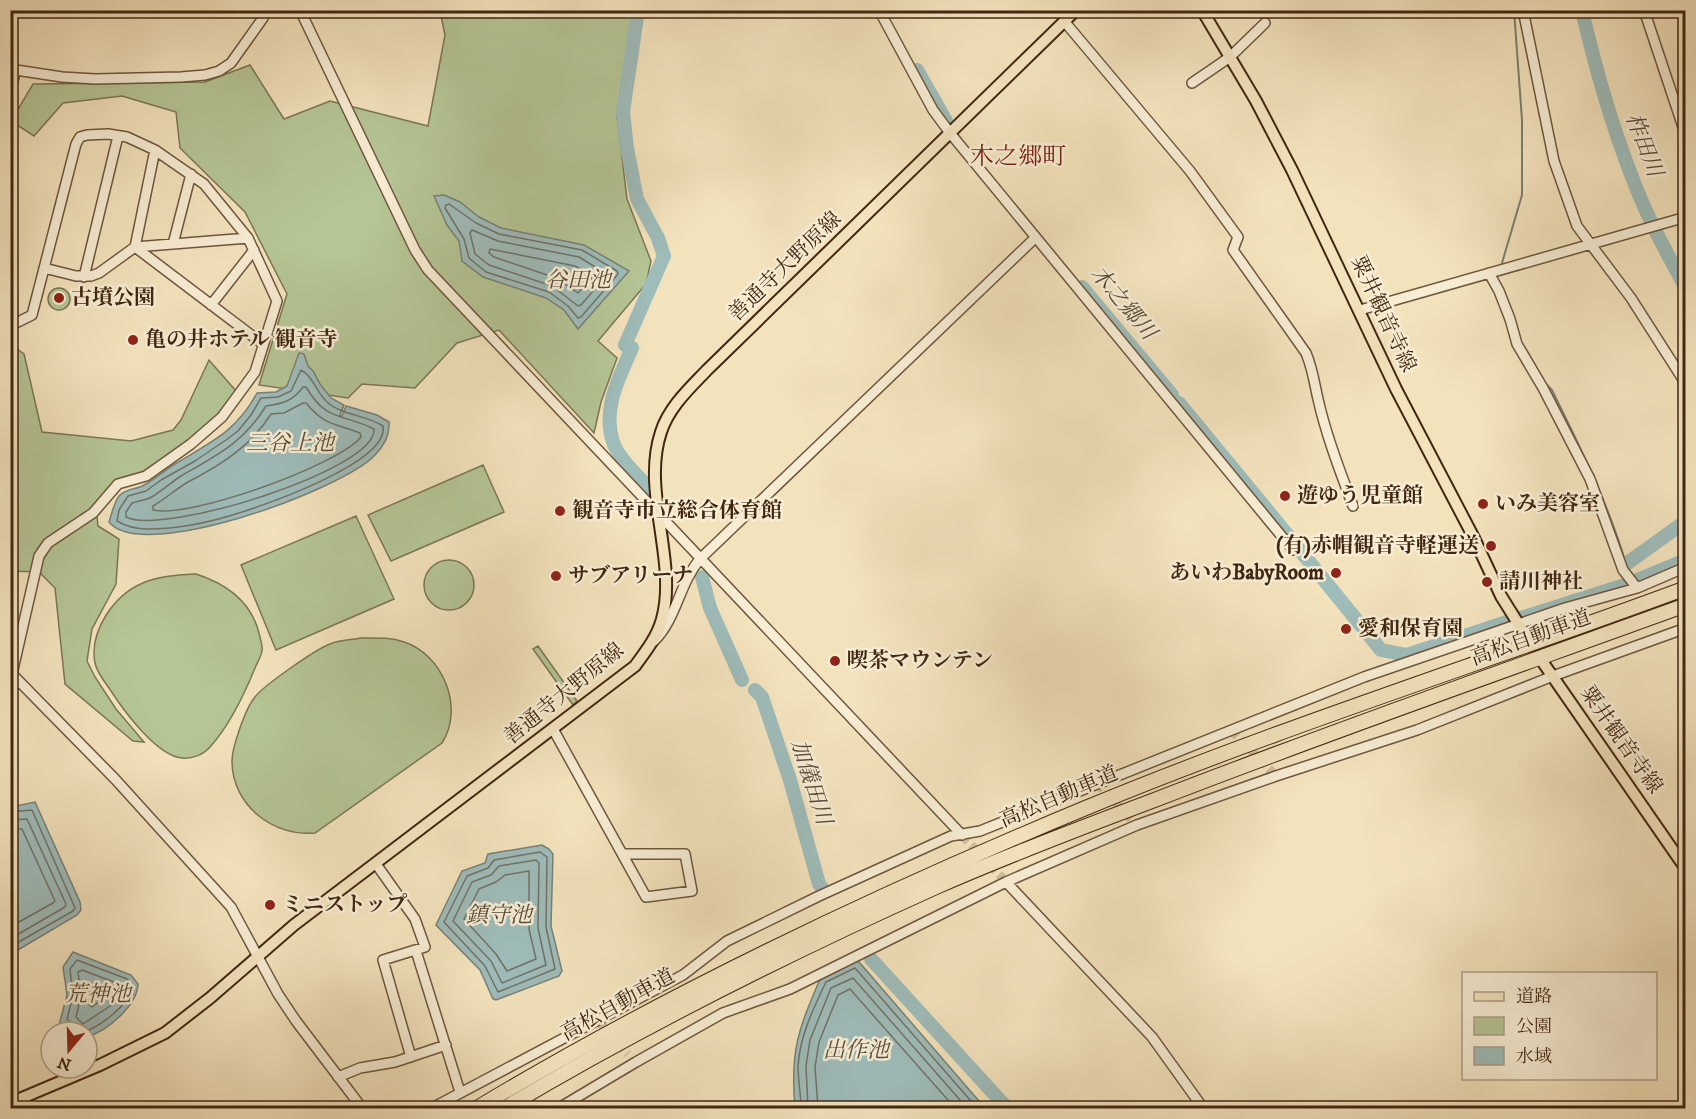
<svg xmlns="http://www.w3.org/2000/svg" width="1696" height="1119" font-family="'IM FELL DW Pica','Noto Serif JP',serif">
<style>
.green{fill:#b5c595;stroke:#7b7654;stroke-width:1.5}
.water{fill:#9ebcba;stroke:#798077;stroke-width:1.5}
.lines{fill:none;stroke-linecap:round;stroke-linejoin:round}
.shore{stroke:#707266;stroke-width:1.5}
.stream{stroke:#798077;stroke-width:2}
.river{stroke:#9ebcba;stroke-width:14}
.minor-tunnel{stroke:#cfbd9b;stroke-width:9;stroke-dasharray:9 4.5;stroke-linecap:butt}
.minor-casing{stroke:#6e563d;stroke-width:12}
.major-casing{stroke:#412712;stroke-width:14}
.highway-casing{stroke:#412712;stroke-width:16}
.minor{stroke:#f7edd4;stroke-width:9}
.major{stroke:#f3e3bd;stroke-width:10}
.highway{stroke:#f3e3bd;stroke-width:14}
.poi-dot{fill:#8f2418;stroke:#f7edd4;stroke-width:2}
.labels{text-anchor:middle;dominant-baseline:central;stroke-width:5;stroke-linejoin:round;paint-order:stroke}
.street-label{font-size:21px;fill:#412712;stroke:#f7edd4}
.poi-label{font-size:21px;font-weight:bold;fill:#412712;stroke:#f7edd4;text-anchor:start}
.water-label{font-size:22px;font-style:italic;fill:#584c3c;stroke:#f7edd4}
.quarter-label{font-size:24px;fill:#7a1f14;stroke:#f7edd4}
</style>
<rect width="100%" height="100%" fill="#f3e3bd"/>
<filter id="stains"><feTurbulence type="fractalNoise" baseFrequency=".00333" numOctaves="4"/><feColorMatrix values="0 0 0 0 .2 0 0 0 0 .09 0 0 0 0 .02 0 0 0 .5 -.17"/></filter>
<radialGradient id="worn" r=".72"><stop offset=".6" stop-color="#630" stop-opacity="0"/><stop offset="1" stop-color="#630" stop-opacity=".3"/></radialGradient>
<path class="green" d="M440 11H633L617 116 627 199 651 261 646 284 598 341 617 358 601 402 594 433 499 330 457 343 415 388 362 384 348 398 259 385 287 294 245 212 180 148 176 112 122 96 63 103 34 136 11 121 33 84 205 82 250 65 284 119 330 101 428 126 445 35Z
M48 299a11 11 0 1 1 22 0a11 11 0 1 1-22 0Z
M10 344 24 354 42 432 131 441 173 430 181 420 209 360 237 392 219 414 193 439 147 470 114 482 96 508 98 526 119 539 116 584 92 629 87 661 95 677 116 709 144 742 133 741 65 684 55 588 39 572 11 571Z
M483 465 504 512 391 561 368 515Z
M356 516 394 599 276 650 241 565Z
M424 585a25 25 0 1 1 50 0a25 25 0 1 1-50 0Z
M196 574C227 584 251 601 259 633 260 638 263 646 262 651 261 657 257 663 255 668 244 695 230 725 210 747 203 755 192 759 182 758 157 756 124 711 111 691 105 682 97 673 95 663 89 631 114 595 143 583 159 576 179 575 196 574Z
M361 638C375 638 390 637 404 642 442 654 465 707 442 743L315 833C273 837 232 805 232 761 232 749 237 737 241 725 245 715 248 705 255 697 263 686 316 649 330 644 339 640 351 640 361 638Z
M538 646 577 701 573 705 533 649Z"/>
<path class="water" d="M444 195 460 202 479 217 501 228 584 245 629 271 578 329 564 310 546 298 483 277 462 261 459 241 447 225 434 196Z
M299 353 304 354 308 366 313 371 320 384 331 398 344 405 340 415 342 416 346 406 377 415 389 422C390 435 384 446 375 455 344 489 142 564 109 522 112 513 114 503 119 496 126 488 136 490 144 485 155 479 164 471 175 464 211 442 236 432 257 393L276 392 287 386Z
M35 802 80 902 81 910 77 915 18 950H11V807Z
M542 845 549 849 553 854 551 926 562 971 559 976 496 1000 493 999 480 970 436 925 462 871 485 863 488 854Z
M73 952 131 975 138 984C137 1006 107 1031 87 1037V1032H72L64 1025H59L67 995 63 967Z
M856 961 859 962 985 1108H795C790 1050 798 1030 821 977Z"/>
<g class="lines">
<path class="shore" d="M449 204 476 223 499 234 582 250 617 271 618 274 581 317 578 318 568 306 549 292 486 272 469 258 464 239 445 208 446 205Z
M472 230 498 241 579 257 605 273 606 276 581 305 578 306 552 286 489 265 475 254 470 233Z
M490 249 575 266 591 275 592 278 578 293 556 278 494 257 489 253Z
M301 370C313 376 317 393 327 402 341 415 366 415 383 426 390 462 267 504 239 513 211 522 178 529 148 529 137 529 127 527 117 521L119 510 128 496 146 491 161 480 195 461 226 440 238 431 251 415 261 398 278 397 291 391Z
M303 387H306C327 423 343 413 374 429 377 470 163 536 126 517V512L132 503C138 501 145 500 150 498 161 492 170 483 181 476 217 455 243 443 266 406 282 404 293 401 303 387Z
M303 403H306C325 426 334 423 360 433L361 437C337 466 188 519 153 510V506C165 499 176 489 188 482 221 465 251 446 271 414L284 413Z
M10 812 32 810 75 908 73 911 17 943 10 944
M10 820 27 819 66 904 65 907 15 936H10
M10 829H22L55 901 53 903 10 927
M540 852 547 857 546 927 555 969 498 992 485 966 444 922 467 876 488 868 494 860Z
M536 860 539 863 538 928 546 965 502 983 491 961 453 921 472 882 491 875 499 866Z
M529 871V929L536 959 507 971 496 954 464 919 479 889 496 882 505 875Z
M82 970 122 985 124 988 116 1002 83 1024 76 1017 81 996 78 972Z
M90 984 109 990 111 993 92 1007 89 1005Z
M75 1032 74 1027 67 1019 73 996 70 969 77 960 127 979 132 987C128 1006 102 1025 84 1032
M801 1108C801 1094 798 1081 798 1066 800 1036 813 1009 826 982L855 968 977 1108
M808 1108 806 1066 810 1040 831 988 853 978 967 1108
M818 1108 815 1067 819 1042 838 995 850 989 955 1108"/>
<path class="stream" d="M1502 263 1522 195V120L1514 10
M1544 382 1552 390C1580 447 1608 503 1626 564"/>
<path class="river" d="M1582 10C1595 67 1611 123 1632 177 1646 215 1666 252 1686 288
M917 70 946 121
M1082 287 1172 395
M625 345 664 256 658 238 637 199 627 148 623 112 638 10
M632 348C619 378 602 409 613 442 618 458 640 478 651 490
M1179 403 1295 544
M1298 548 1381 650 1407 655 1507 622
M1626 564 1686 521
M702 577 710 608 742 680
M1635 581 1686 560
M1521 618 1628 584
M755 690 762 697 790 780 819 884 823 889
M871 959 1007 1108"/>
<path class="minor-tunnel" d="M1231 730 1276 776
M1097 783 1137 825
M962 835 1006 882
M600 1023 628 1054"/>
<g class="minor-casing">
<path id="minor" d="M300 10 415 250 428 270 962 835
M879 10 933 110 950 133 1293 550
M1523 10 1554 161 1577 226 1631 298 1686 384
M1644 10 1686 136
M1064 21 1190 171 1238 237 1233 250 1306 353C1313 370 1314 382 1318 399 1326 435 1340 471 1353 506
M1192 83 1230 57 1265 23
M10 90 16 70 62 77 95 79 181 77 205 75 219 71 231 63 263 18V10
M155 150 135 247 263 344
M173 244 191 174
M44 268 76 276H91L99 273 135 247 248 238
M1489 273 1499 291 1510 319 1517 344 1543 388 1590 479 1623 570 1637 588
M84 277 118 136
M211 305 254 250
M1360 310 1686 217
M654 641C677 618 679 584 700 559L1035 238
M10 672 115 779 231 907 278 994 296 1021 362 1108
M12 674 39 556 48 543 93 513 118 484 146 476 191 444 222 417 255 372 277 301 248 238 204 184 155 150 127 137 108 134 87 135 80 137 76 144 32 315 18 322 13 320
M553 729 646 897 692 891 685 854H623
M376 864 415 919 425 947 383 960 411 1057
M1006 882 1152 1037 1203 1108
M416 951 460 1092
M338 1077 360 1068 395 1062 446 1045
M432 1108 683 975 727 941 819 896 951 836 980 831 1364 677 1565 608 1637 588 1686 567
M559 1108 636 1062 723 1013 790 989 1006 882 1137 825 1276 776 1417 730 1553 676 1686 628"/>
</g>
<g class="major-casing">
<path id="major" d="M1202 10 1256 101 1292 170 1396 389 1474 538 1501 596 1526 636
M1544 664 1686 869
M10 1103 100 1065 165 1033 210 998 294 925 635 666C646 651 657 637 662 619 678 561 641 491 661 432 669 407 689 389 707 370L1076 10"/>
</g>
<g class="highway-casing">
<path id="highway" d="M477 1108C672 991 878 894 1088 807 1284 726 1487 662 1686 588
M505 1108C643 1026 789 953 936 887 1007 856 1080 828 1152 801 1329 732 1507 670 1686 605"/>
</g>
<use href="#minor" class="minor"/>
<use href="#major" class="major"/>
<use href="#highway" class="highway"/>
</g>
<g class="poi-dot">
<circle cx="59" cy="298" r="6"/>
<circle cx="133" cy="340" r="6"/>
<circle cx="1285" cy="496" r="6"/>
<circle cx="1483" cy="504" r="6"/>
<circle cx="560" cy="511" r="6"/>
<circle cx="1491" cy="546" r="6"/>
<circle cx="1336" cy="573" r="6"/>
<circle cx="556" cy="576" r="6"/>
<circle cx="1487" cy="582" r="6"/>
<circle cx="1346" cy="629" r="6"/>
<circle cx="835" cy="661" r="6"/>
<circle cx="270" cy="905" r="6"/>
</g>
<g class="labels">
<g class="street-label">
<text transform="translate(785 267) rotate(-44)">善通寺大野原線</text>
<text transform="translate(1383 314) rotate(65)">粟井観音寺線</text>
<text transform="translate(1531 638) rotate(-20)">高松自動車道</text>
<text transform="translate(564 694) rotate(-39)">善通寺大野原線</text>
<text transform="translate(1621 740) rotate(55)">粟井観音寺線</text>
<text transform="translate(1059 797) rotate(-23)">高松自動車道</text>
<text transform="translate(618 1005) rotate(-29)">高松自動車道</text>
</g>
<g class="poi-label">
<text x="71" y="298">古墳公園</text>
<text x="145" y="340">亀の井ホテル 観音寺</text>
<text x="1297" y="496">遊ゆう児童館</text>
<text x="1495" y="504">いみ美容室</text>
<text x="572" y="511">観音寺市立総合体育館</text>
<text x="1479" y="546" text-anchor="end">(有)赤帽観音寺軽運送</text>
<text x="1324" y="573" text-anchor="end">あいわBabyRoom</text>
<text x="568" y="576">サブアリーナ</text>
<text x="1499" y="582">請川神社</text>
<text x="1358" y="629">愛和保育園</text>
<text x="847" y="661">喫茶マウンテン</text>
<text x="282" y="905">ミニストップ</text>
</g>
<g class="water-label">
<text transform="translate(1644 145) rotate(69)">柞田川</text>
<text x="578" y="280">谷田池</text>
<text transform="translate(1123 303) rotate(50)">木之郷川</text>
<text x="290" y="443">三谷上池</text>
<text transform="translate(811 782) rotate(72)">加儀田川</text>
<text x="499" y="915">鎮守池</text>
<text x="98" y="994">荒神池</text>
<text x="856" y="1050">出作池</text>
</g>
<g class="quarter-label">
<text x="1018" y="157">木之郷町</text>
</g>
</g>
<rect width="1696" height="1119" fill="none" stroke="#f3e3bd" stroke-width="36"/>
<rect x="12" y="12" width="1672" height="1095" fill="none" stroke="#412712" stroke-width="3"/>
<rect x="18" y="18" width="1660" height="1083" fill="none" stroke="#412712" stroke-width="1.5"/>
<rect x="1462" y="972" width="195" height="108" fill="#f7edd4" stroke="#ae9e86" stroke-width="1.5"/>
<rect x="1474" y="992" width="30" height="9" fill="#f3e3bd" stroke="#ae9e86" stroke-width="1.5"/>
<text x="1516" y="1002" font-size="18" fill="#412712">道路</text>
<rect x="1474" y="1017" width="30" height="18" fill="#b5c595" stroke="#ae9e86" stroke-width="1.5"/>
<text x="1516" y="1032" font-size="18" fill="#412712">公園</text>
<rect x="1474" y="1047" width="30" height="18" fill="#9ebcba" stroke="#ae9e86" stroke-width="1.5"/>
<text x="1516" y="1062" font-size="18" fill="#412712">水域</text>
<g transform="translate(69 1050) rotate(199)"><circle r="28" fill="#f7edd4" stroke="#ae9e86" stroke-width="1.5"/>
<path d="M0-4.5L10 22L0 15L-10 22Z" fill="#8f2418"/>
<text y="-9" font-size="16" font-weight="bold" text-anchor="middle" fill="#412712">N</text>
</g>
<rect width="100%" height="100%" filter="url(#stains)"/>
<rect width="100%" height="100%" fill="url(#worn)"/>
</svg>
